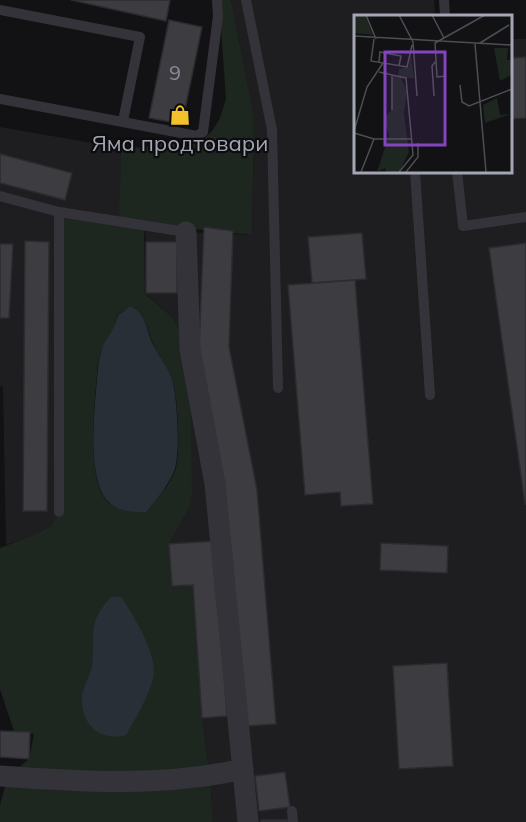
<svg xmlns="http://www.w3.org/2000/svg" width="526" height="822" font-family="Mulish,sans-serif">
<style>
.built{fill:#1e1e21}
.green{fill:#1e2620;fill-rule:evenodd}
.water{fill:#282f37}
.building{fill:#3c3c41;stroke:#2c2c30;stroke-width:1.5}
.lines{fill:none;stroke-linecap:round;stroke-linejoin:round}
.lane{stroke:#333339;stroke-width:10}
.street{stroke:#333339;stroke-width:21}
.labels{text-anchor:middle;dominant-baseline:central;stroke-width:4.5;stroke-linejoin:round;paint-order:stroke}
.number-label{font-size:20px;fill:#898c97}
.poi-label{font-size:22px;fill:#a3a7b4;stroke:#0d0d0f}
.inset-road{fill:none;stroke:#4c4e54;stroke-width:1.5}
.view{fill:#8345bd;fill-opacity:0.15;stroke:#8345bd;stroke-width:3}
.inset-edge{fill:none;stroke:#a3a7b4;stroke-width:3}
</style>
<rect width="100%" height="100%" fill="#121214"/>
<path class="built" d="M231 0H434L435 16H355V171H510V39H526V822H213L210 776 202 718 172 586 169 544 188 510 171 316 147 295 138 310 145 318 152 342 172 379 176 404 178 445 175 470 158 499 146 512 115 507 105 499 100 488 94 463 93 445 98 361 103 345 113 329 117 316 130 306 138 309 146 293V242L144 225 186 232 252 235 254 116Z
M0 127 121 148 120 221 59 512 52 525 38 533 6 545 3 387 0 386Z"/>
<path class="green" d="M219 0H231L254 116 252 235 135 223 144 225 145 294 171 316 190 349 192 493 188 510 169 544 172 586 193 585 202 718 210 776 213 822H0V805L8 776 29 759 34 734 14 731 0 689V548L38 533 52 525 59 511V212L119 221 121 148 147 147 153 140 189 145 203 140 213 130 220 118 226 99ZM130 306C149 315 145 326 153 343 158 355 168 367 172 379 178 396 181 455 175 471 169 486 156 500 146 512 133 510 115 511 106 500 85 475 96 393 98 361L103 345 113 329 117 316Z"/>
<path class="water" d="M130 306C147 314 145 328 152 343 158 355 168 367 172 379 177 396 181 455 174 471 168 486 156 500 146 512 131 512 117 512 107 500 85 476 96 393 99 361L103 345 113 329 118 316Z
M111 597H121C134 616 159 656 153 679 147 699 136 718 126 735 100 743 80 723 82 697 83 686 90 676 92 666 96 634 86 624 111 597Z"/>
<path class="building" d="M71 0H170L166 21Z
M169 20 202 27 182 124 149 118Z
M526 57V118L510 119V58Z
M0 154 72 173 65 200 0 183Z
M204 227 233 231 229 347 257 490 276 724 247 726 199 347Z
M362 233 366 279 312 283 308 237Z
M25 241 49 242 47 511H23Z
M146 242H177V293H146Z
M526 243V504H525L489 248Z
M0 244H13L9 318H0Z
M355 280 373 504 341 506 340 492 305 495 288 285Z
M215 541 227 716 202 718 193 585 172 586 169 544Z
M381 543 448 546 447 573 380 570Z
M447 663 453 766 399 769 393 666Z
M0 731 30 732 29 759 0 757Z
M285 772 290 807 259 811 255 776Z
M261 820H287V822H261Z"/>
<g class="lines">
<path class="lane" d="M246 0 272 130 278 388
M444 0 445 16
M0 10 140 37 123 121
M0 99 197 136 203 132 218 16 217 0
M415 171 430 395
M457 171 463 226 526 217
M0 196 59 212 186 232
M59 212V512
M292 811 293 822"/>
<path class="street" d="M186 232 190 349 215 484 248 822
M0 776C81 782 164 787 243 769"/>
</g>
<defs>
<g id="shop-bare" transform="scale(1.62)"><path d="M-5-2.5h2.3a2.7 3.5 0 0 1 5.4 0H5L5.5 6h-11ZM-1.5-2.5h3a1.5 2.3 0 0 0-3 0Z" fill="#f2c12b" stroke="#0d0d0f" stroke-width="2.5" paint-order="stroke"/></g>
</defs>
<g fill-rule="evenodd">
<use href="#shop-bare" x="180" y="115"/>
</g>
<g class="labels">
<g class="number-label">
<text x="175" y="72">9</text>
</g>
<g class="poi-label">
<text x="180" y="143">Яма продтовари</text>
</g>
</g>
<g transform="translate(354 15)">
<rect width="158" height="158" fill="#121214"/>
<path d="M0 0H11L19 20 0 18ZM140 33H154L153 45H157V60L146 66ZM56 34 60 63H47L53 76 50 98 55 137 45 157H32L31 153 23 157 35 120 29 103 37 96 38 61 44 62 45 54 55 52ZM143 83 146 100 157 99 131 108 129 90Z" fill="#1e2620"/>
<path class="inset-road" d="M12 0 22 24M45 0 59 27 63 81M78 0 90 23M0 21 158 30M20 24 17 46 53 52 58 30M126 28 155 10M121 29 132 157M25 47 26 37 47 41 45 51M25 57 52 63 59 140 45 157M38 61V95M92 61 83 62 81 28 131 0M106 70 108 87 115 91 158 74M80 81 78 51 81 47M0 116 13 72 29 48M0 118 20 124H58M7 157 20 124M52 157 64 142V128"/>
<path class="view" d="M31 37H91V130H31Z"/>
<rect width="158" height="158" class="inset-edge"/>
</g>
</svg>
